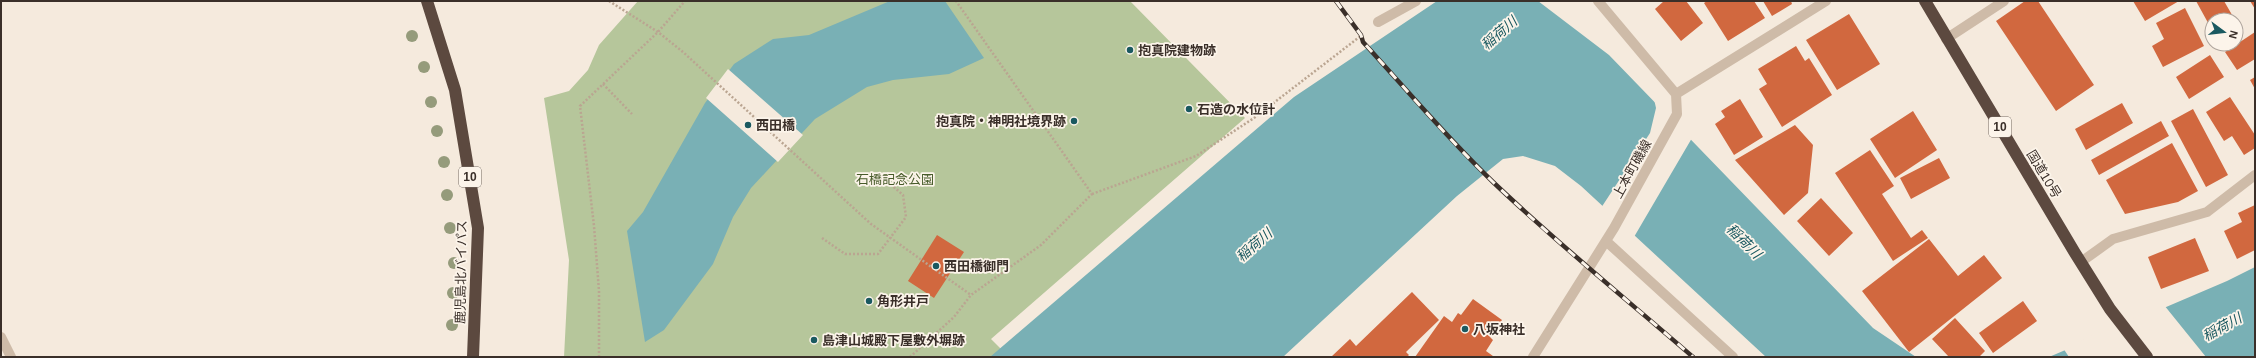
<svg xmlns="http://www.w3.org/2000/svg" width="2256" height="358" font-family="Helvetica,'Noto Sans JP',sans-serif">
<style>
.green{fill:#b6c69b}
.water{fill:#79b0b5}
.pier{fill:#f5eadd}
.building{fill:#d1683f}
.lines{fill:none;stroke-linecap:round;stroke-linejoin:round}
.path{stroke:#baa591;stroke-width:2.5;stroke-dasharray:2 2;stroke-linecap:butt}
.minor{stroke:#cebba8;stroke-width:10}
.highway{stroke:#5c493f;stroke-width:12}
.rail-casing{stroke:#3a2f29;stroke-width:4.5}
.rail{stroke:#fcf4ea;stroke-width:3;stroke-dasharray:9;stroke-linecap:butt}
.tree{fill:#959b7b}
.poi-dot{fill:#1a5960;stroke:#fcf4ea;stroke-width:1.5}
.labels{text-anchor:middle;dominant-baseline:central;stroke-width:3.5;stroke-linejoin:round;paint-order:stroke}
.shield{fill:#fcf4ea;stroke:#746a63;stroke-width:1}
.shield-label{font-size:12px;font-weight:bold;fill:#3a2f29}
.poi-label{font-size:13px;font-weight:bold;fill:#3a2f29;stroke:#fcf4ea;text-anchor:start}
.street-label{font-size:13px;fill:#3a2f29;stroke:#fcf4ea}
.park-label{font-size:13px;fill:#475b2a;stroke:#fcf4ea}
.water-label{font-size:14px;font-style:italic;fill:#1a5960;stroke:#fcf4ea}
</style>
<rect width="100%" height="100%" fill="#f5eadd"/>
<path class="green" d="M638 1H1130L1245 118 991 339 1009 357H564L569 260 544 98 569 91 588 70 599 45Z"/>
<path class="water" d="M890 1H945L984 58 949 74 893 80 867 87 815 119 751 188 733 217 713 264 664 330 645 342 627 231 643 212 705 103 734 64 773 39 809 35Z
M1437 1H1538L1609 55 1873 328 1916 357H1766L1581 186 1555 166 1523 156 1503 159 1457 196 1283 357H990L1294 97Z
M2255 267 2254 357H2049L2227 281Z"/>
<path class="pier" d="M728 69 803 135 778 162 706 98Z
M1654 99 1692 138 1634 237 1601 208 1650 133 1656 108Z
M2164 305 2206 357H2069L2063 348Z"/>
<path class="building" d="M1664 1H1686L1703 23 1681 41 1655 9Z
M1707 1H1754L1765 18 1728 41 1704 3Z
M1763 1H1791L1792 4 1772 16Z
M2025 1H2038L2094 85 2056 111 1996 21Z
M2133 1H2179L2145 21Z
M2196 1H2224L2235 20H2212V30Z
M2250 1H2255V9Z
M2185 8 2204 46 2163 67 2152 46 2164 39 2156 23Z
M1849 14 1880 64 1837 90 1806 40Z
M2255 32V59L2237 70 2225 52Z
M1796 46 1805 61 1809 58 1832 95 1782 127 1759 89 1767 84 1758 69Z
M2210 55 2224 77 2189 99 2176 77Z
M2255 77V89L2250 80Z
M2230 97 2255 135V148L2244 155 2232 136 2224 141 2206 112Z
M1740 99 1763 137 1734 155 1715 124 1725 117 1721 111Z
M2122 103 2133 123 2086 150 2075 129Z
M2193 109 2228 175 2206 187 2171 121Z
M1913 111 1937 150 1895 178 1870 139Z
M2161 121 2169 136 2099 175 2091 160Z
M1795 125 1813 145 1808 193 1784 215 1735 160Z
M2172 143 2198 191 2178 202 2125 214 2106 180Z
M1870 150 1894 186 1882 194 1911 238 1922 230 1928 238 1893 261 1835 173Z
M1939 158 1950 178 1911 199 1900 178Z
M1821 198 1853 233 1829 256 1797 221Z
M2255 205V250L2237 259 2224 231 2242 222 2238 213Z
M937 235 964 252 934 298 908 281Z
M2195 238 2209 271 2161 289 2148 257Z
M1929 239 1958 276 1984 255 2002 278 1909 352 1862 291Z
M1412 292 1439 320 1406 352 1409 355 1407 357H1331L1350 339 1356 346Z
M1473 299 1502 320 1490 337 1493 340 1486 351 1493 356 1492 357H1415L1444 316 1452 322 1458 313 1461 315Z
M2023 301 2037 321 1993 353 1979 333Z
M1955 318 1985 351 1979 357H1949L1932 339Z"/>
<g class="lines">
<path class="path" d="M609 1 658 32 683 52 871 224 971 295
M603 84 632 114
M1092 194 1196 156 1254 118 1362 35
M822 238 845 254H878L906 217 903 195 880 175
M599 357V291L594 226 580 106 658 32 685 1
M910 357 954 317 971 295 1041 245 1092 194 956 1"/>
<path class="minor" d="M1378 22 1416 1
M1946 39 2004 1
M1676 94 1826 1
M1606 241 1733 357
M2081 262 2113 239 2207 212 2255 175
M1 337 11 357
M1533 357 1614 228 1677 114 1676 94 1598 1"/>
<path class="highway" d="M427 1 455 90 478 228 473 357
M1925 1 2075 253 2110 309 2147 357"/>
<g class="rail-casing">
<path id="rail" d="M1336 1 1361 35 1363 42C1406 89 1447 138 1493 182 1557 243 1626 299 1693 357"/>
</g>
<use href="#rail" class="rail"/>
</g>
<g class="tree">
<circle cx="412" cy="36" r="6"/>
<circle cx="424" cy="67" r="6"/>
<circle cx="431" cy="102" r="6"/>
<circle cx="437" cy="131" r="6"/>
<circle cx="444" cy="162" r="6"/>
<circle cx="447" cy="195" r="6"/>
<circle cx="450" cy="228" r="6"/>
<circle cx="454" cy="263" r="6"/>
<circle cx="453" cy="293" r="6"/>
<circle cx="452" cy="325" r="6"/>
</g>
<g class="poi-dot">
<circle cx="1130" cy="50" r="4"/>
<circle cx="1189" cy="109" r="4"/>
<circle cx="1074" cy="121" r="4"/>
<circle cx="748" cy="125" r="4"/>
<circle cx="936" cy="266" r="4"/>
<circle cx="869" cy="301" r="4"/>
<circle cx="1465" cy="329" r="4"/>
<circle cx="814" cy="340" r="4"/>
</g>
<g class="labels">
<g class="shield">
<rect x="1989" y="117" width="22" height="20" rx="3"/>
<rect x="459" y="167" width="22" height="20" rx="3"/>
</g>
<g class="shield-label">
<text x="2000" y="127">10</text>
<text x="470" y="177">10</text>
</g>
<g class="poi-label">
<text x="1138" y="50">抱真院建物跡</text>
<text x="1197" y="109">石造の水位計</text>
<text x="1066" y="121" text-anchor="end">抱真院・神明社境界跡</text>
<text x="756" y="125">西田橋</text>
<text x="944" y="266">西田橋御門</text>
<text x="877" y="301">角形井戸</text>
<text x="1473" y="329">八坂神社</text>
<text x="822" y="340">島津山城殿下屋敷外塀跡</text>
</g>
<g class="street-label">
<text transform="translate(1632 169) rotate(-61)">上本町磯線</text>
<text transform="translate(2044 174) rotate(59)">国道10号</text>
<text transform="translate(461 272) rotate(-89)">鹿児島北バイパス</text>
</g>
<g class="park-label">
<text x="895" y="179">石橋記念公園</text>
</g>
<g class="water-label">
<text transform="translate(1499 33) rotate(-41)">稲荷川</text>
<text transform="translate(1744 241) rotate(45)">稲荷川</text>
<text transform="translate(1254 245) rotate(-41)">稲荷川</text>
<text transform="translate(2222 327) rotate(-29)">稲荷川</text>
</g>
</g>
<rect width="2256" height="358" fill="none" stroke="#3a2f29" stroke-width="4"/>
<g transform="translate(2224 32) rotate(105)"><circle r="19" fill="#fcf4ea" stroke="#aea59d"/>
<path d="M0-3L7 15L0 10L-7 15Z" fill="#1a5960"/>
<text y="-6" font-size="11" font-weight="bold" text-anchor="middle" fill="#3a2f29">N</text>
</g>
</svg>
